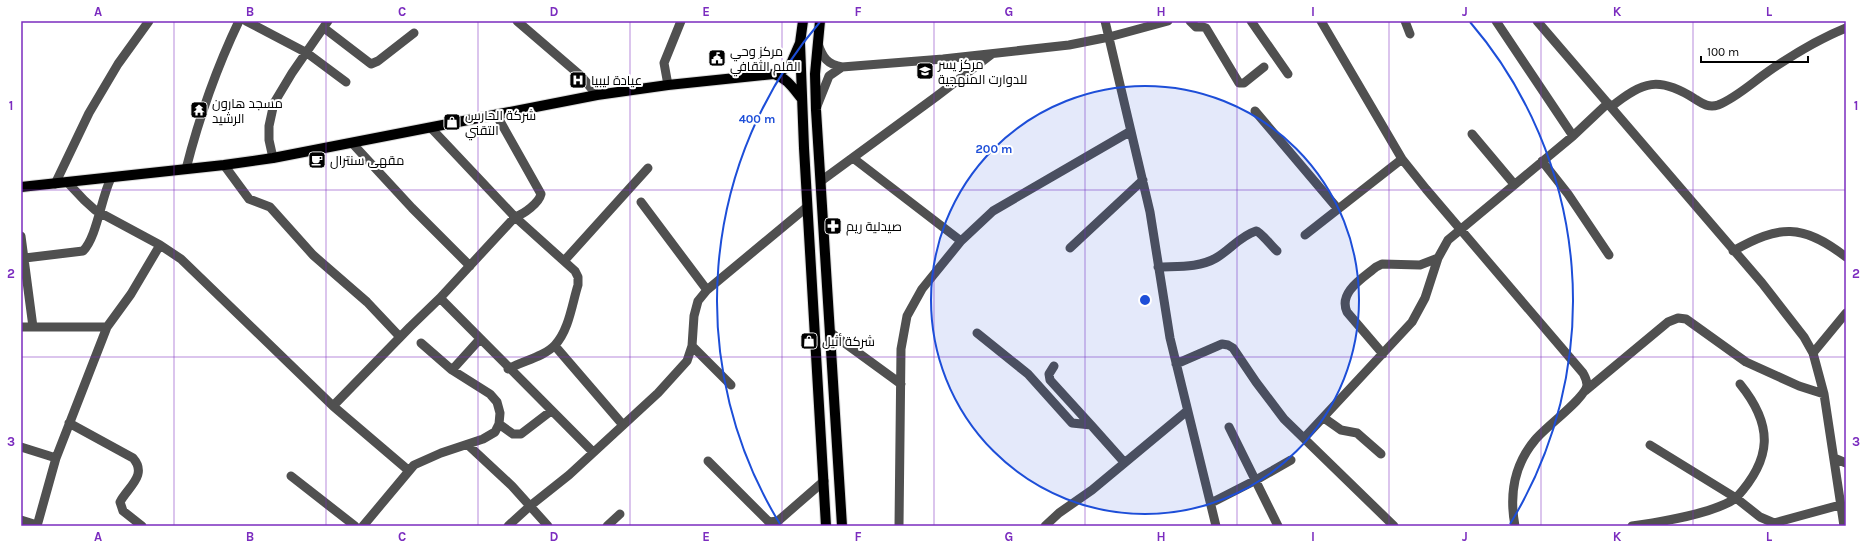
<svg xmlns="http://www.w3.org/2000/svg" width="1867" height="547" font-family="Karla,Cairo,sans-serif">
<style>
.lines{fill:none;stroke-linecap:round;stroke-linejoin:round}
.major-casing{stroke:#dbdbdb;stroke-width:12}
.minor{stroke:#505050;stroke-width:9}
.major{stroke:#000;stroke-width:10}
.grid{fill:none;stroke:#7b2cbf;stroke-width:1;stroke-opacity:0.55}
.ring{fill:none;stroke:#1d4ed8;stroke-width:2}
.labels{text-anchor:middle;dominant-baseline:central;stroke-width:4;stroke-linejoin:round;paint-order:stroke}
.poi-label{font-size:13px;fill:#000;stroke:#fff;text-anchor:start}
.centre{fill:#1d4ed8;stroke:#fff;stroke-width:2}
.ring-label{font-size:12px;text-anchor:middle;font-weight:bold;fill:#1d4ed8;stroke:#fff;stroke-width:4;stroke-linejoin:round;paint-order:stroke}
.neatline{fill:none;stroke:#7b2cbf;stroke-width:1.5}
.grid-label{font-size:13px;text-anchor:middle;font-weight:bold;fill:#7b2cbf}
</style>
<rect width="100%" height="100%" fill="#fff"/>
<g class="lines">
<g class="major-casing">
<path id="major" d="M803 21 800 43 804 148 826 526
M820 21 815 74 816 110 842 526
M774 74C787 78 793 88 802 99
M21 187 224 165 273 158 597 95 668 85 774 74 790 66 800 43"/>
</g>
<path class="minor" d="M246 21 307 53 346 82
M517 21 581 76 597 95
M1105 21 1150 212 1170 338 1216 526
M1190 21 1196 27H1203L1206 28 1239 83H1244L1264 67
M1251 21 1288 74
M1321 21 1402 159 1426 189 1583 373C1585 377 1587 380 1587 385 1586 398 1545 427 1535 440 1514 465 1509 494 1515 526
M1405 21 1410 34
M1496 21 1573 136
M1537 21 1762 283 1804 337 1813 353 1824 394 1844 526
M324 28 371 64 378 61 414 33
M818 44C823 58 827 64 842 67L943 59 1069 45 1109 37 1168 21
M668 85 664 63 681 21
M817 106 829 76 842 67
M1611 107C1643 81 1659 76 1695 99 1703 104 1709 108 1718 105 1736 98 1753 82 1769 71 1791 56 1821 38 1846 28
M1255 111 1338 209
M496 114 541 194C539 203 524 214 515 217L575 271 578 277V285C572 304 569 330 555 345 544 357 522 361 508 369
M1472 134 1514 184
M352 143 412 208 470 266
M273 158 269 140V126L274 103 292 73 328 21
M853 158 961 241
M1542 161 1568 194 1609 255
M224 165 249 199 270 207 313 255 367 302 400 337
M186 169C199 118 216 69 239 21
M821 181 937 96 992 54
M68 183 84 200 95 210 160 245 181 259 333 406 410 327 440 298 515 217 431 128
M55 184 89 113 118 64 149 21
M641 202 707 290
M1305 235 1402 159
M21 236 33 327
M1070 248 1143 180
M1733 251C1779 225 1802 223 1846 257
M25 258 83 251C97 237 101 198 111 178
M564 261 648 168
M1158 267C1177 266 1199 268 1216 258 1230 250 1240 236 1256 231 1261 232 1272 247 1277 251
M440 298 593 452
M21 327H107
M831 333 901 384
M977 333 1028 374 1072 423 1091 425 1124 462
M555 346 623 425
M692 346 731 385
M1813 353 1846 313
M1383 354 1347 312C1338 292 1363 278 1376 267L1382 264 1420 265 1438 258
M1176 364 1222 344 1228 345 1233 348 1256 382 1284 419 1394 526
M1054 366 1049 374 1050 380 1091 425
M452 370 480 339
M1585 391 1668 322 1678 318 1686 319 1746 362 1799 386 1824 394
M333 406 408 470
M1324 418 1341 430 1357 433 1381 454
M69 423 133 458C148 475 128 487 120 502L123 511 142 526
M499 424 513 434H521L551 411
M1229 427 1278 526
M1304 438 1412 322 1425 298 1438 258 1448 240 1573 136 1608 103
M468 445 512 486 530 506 569 475 658 393 687 361 692 346 694 316 698 301 707 290 807 207
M1650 445 1736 498C1772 459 1774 426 1740 384
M21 447 56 458
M1834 458 1846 463
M708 461 769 522 778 521 824 481
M291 476 355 526
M1211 503 1256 480 1291 460
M21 520 37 525
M37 526 56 458 107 327 131 294 160 245
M363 526 414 465 441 453 483 439 495 432 499 424 500 413 497 402 490 394 452 370 421 343
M508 526 530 506 548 526
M607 526 620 514
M899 526 901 349 907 316 922 289 961 241 993 211 1131 131
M1045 526 1059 513 1092 490 1187 411
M1632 526C1660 522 1714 514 1736 498L1760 517 1774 523 1840 505"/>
<use href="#major" class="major"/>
</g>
<path class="grid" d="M174 21V526M326 21V526M478 21V526M630 21V526M782 21V526M934 21V526M1085 21V526M1237 21V526M1389 21V526M1541 21V526M1693 21V526M21 190H1846M21 357H1846"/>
<circle cx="1145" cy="300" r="214" fill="#1d4ed8" fill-opacity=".12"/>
<g class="ring">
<circle cx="1145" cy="300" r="214"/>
<path d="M780 524A428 428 0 0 1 820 22M1470 22A428 428 0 0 1 1510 524"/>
</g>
<defs>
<g id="civic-square" transform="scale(0.9)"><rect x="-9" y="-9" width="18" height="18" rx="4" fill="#000" stroke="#fff"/><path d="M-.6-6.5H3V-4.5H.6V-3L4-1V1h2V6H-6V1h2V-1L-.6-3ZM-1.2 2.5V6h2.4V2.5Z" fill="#fff"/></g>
<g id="school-square" transform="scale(0.9)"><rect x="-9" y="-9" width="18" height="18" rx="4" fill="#000" stroke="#fff"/><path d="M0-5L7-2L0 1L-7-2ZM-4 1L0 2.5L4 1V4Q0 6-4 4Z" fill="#fff"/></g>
<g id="hospital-square" transform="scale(0.9)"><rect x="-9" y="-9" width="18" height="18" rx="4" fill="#000" stroke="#fff"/><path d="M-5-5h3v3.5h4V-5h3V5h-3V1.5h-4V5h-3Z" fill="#fff"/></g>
<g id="temple-square" transform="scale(0.9)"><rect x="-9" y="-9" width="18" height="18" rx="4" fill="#000" stroke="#fff"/><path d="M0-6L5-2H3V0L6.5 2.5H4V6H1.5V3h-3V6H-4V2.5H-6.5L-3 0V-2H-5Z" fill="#fff"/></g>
<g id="shop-square" transform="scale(0.9)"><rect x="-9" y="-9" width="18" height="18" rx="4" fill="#000" stroke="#fff"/><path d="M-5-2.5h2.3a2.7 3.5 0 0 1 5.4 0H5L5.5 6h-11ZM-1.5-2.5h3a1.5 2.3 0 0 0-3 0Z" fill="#fff"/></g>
<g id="cafe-square" transform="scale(0.9)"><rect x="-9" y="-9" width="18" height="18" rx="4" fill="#000" stroke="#fff"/><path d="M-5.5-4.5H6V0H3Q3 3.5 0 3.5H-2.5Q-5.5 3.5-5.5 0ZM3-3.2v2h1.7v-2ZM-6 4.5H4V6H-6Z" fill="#fff"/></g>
<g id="pharmacy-square" transform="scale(0.9)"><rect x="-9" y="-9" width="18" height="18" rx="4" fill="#000" stroke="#fff"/><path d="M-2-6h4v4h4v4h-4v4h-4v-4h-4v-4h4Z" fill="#fff"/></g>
</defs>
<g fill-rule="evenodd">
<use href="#civic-square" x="717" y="58"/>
<use href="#school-square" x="925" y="71"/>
<use href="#hospital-square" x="578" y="80"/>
<use href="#temple-square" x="199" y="110"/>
<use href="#shop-square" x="452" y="122"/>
<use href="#cafe-square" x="317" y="160"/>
<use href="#pharmacy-square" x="833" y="226"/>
<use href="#shop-square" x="809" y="341"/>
</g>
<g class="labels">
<g class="poi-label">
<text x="730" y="51">مركز وحي<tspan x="730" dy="15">القلم الثقافي</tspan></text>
<text x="938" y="64">مركز يسر<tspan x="938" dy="15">للدوارت المنهجية</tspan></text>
<text x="591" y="80">عيادة ليبيا</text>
<text x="212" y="103">مسجد هارون<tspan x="212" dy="15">الرشيد</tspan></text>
<text x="465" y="115">شركة الحارس<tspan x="465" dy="15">التقني</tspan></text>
<text x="330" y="160">مقهى سنترال</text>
<text x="846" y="226">صيدلية ريم</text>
<text x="822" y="341">شركة أثيل</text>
</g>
</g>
<circle cx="1145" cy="300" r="6" class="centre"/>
<g class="ring-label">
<text x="757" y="123">400 m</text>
<text x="994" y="153">200 m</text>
</g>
<rect width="1867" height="547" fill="none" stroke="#ffffff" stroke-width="44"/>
<path d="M1701 56v6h107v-6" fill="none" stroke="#000000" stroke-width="2"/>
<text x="1707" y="56" font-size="12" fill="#000000" stroke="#ffffff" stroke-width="3" paint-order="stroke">100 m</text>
<rect x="22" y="22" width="1823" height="503" class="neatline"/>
<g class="grid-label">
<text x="98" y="16">A</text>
<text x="250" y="16">B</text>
<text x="402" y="16">C</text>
<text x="554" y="16">D</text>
<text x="706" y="16">E</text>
<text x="858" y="16">F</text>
<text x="1009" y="16">G</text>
<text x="1161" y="16">H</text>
<text x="1313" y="16">I</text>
<text x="1465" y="16">J</text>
<text x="1617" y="16">K</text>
<text x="1769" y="16">L</text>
<text x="11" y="110">1</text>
<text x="1856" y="110">1</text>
<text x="11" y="278">2</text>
<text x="1856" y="278">2</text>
<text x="11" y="446">3</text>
<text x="1856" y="446">3</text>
<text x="98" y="541">A</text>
<text x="250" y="541">B</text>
<text x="402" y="541">C</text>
<text x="554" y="541">D</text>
<text x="706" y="541">E</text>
<text x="858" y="541">F</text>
<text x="1009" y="541">G</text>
<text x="1161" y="541">H</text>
<text x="1313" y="541">I</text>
<text x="1465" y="541">J</text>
<text x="1617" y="541">K</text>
<text x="1769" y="541">L</text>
</g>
</svg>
